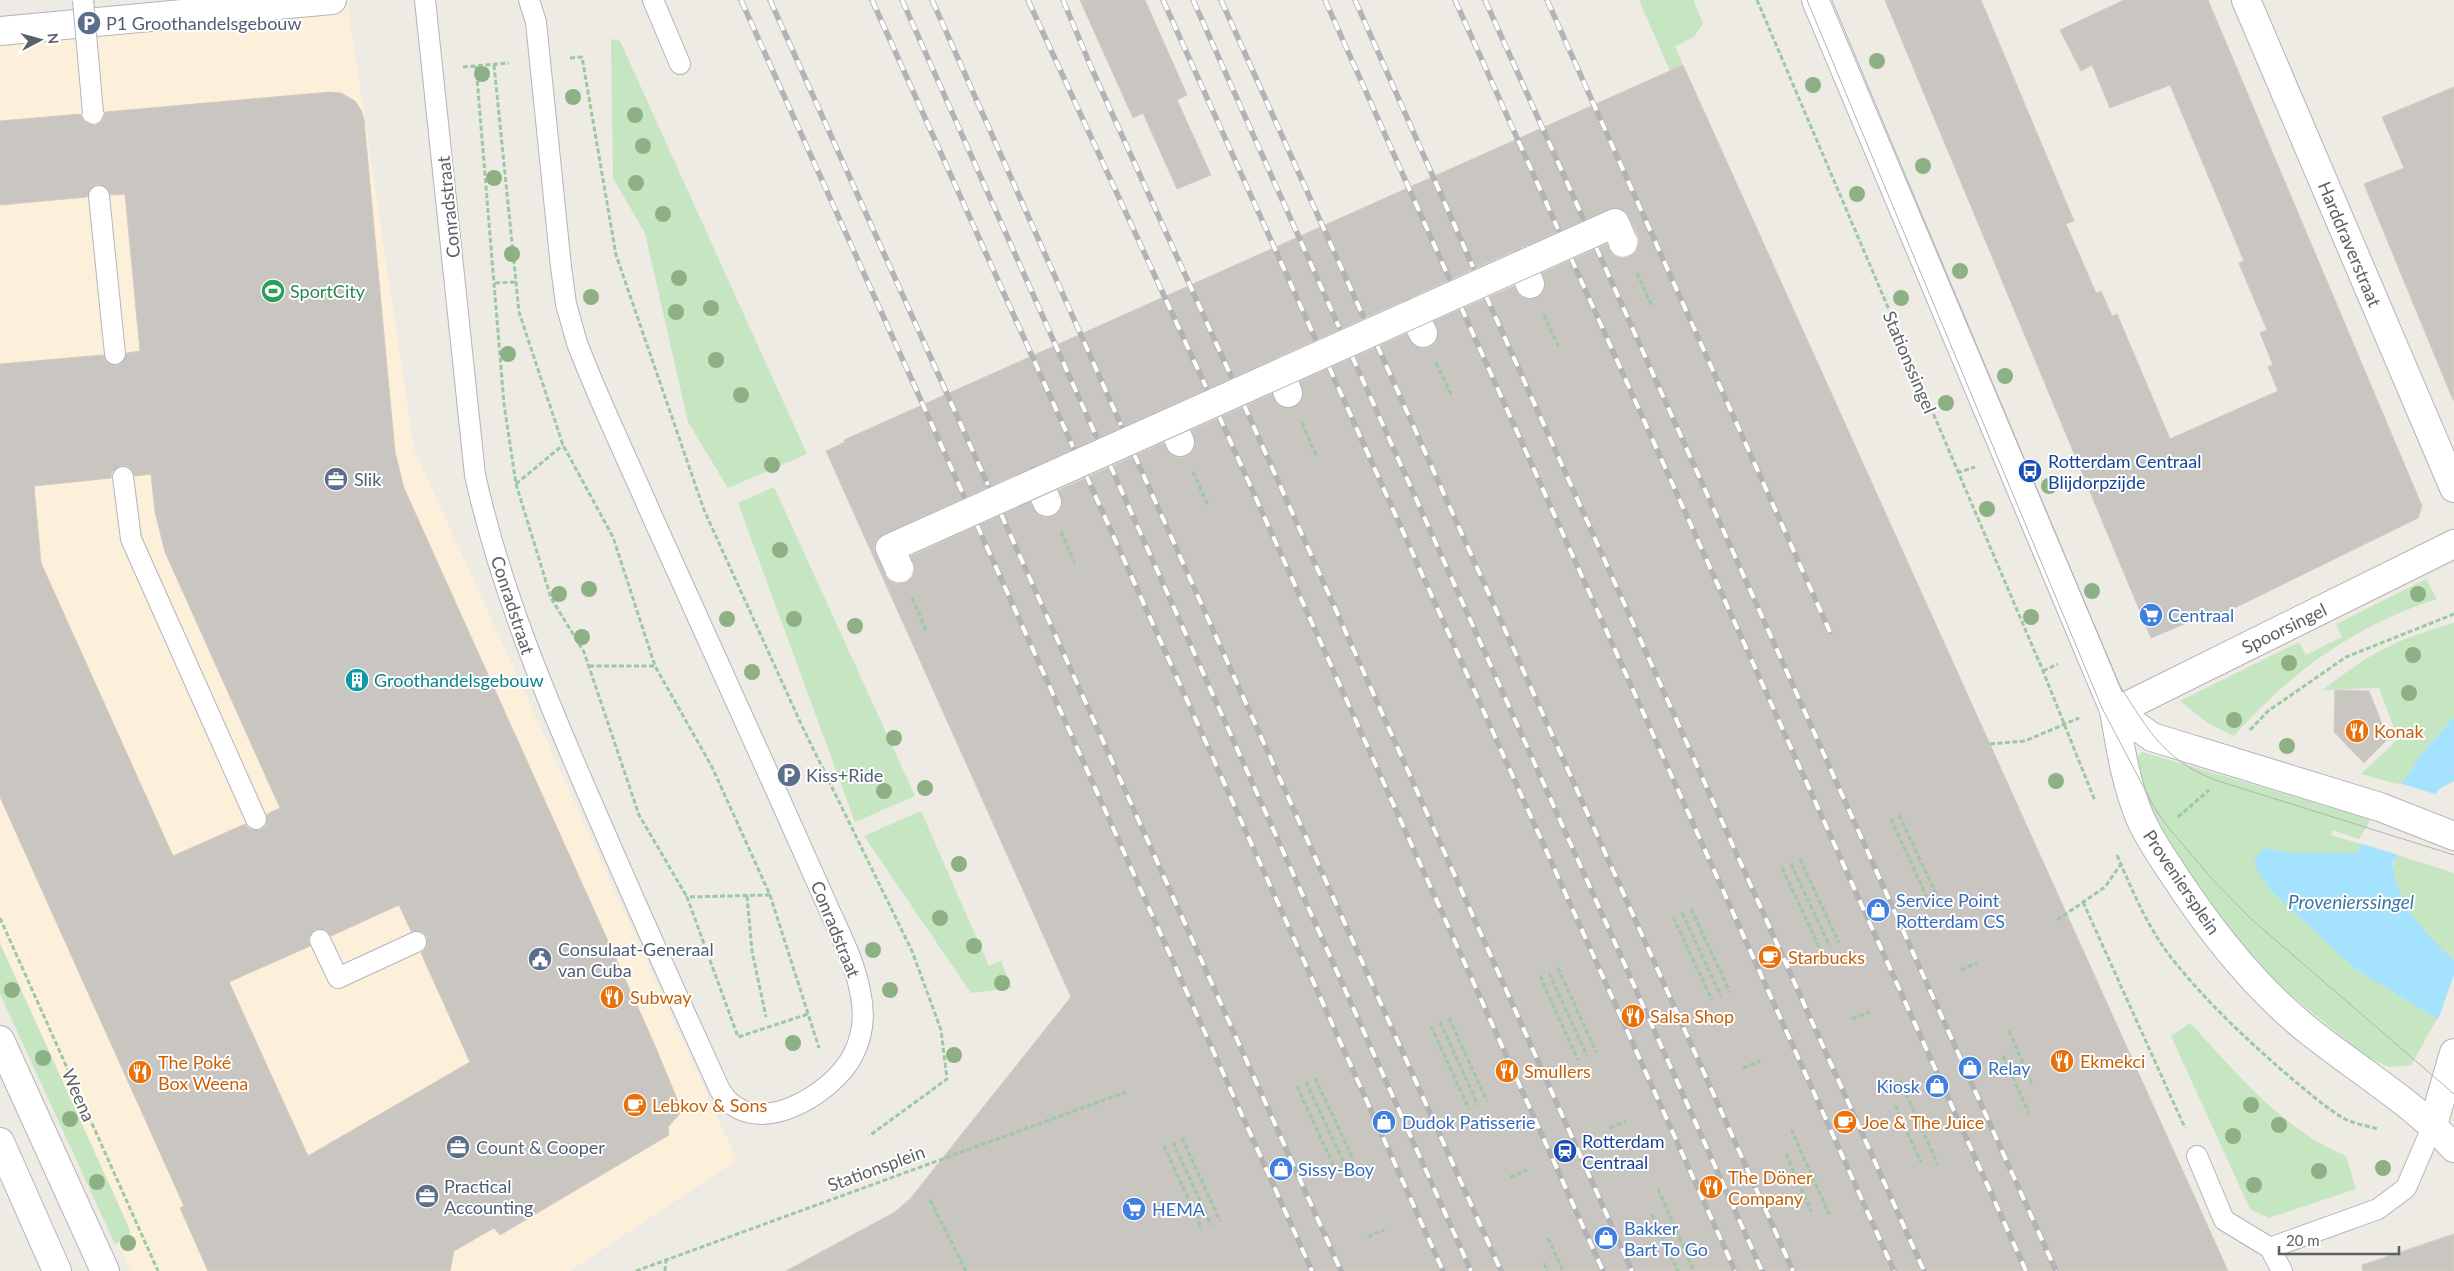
<svg xmlns="http://www.w3.org/2000/svg" width="2454" height="1271" font-family="Lato,sans-serif">
<style>
.commercial{fill:#fdf0da}
.green{fill:#c6e5c1}
.water{fill:#a5e2fd}
.pier{fill:#eeeae4}
.building{fill:#c9c5c0;stroke:#d3cbc2;fill-rule:evenodd}
.lines{fill:none;stroke-linecap:round;stroke-linejoin:round}
.service-casing{stroke:#b1b5b9;stroke-width:22}
.pedestrian-casing{stroke:#b1b5b9;stroke-width:30}
.minor-casing{stroke:#b1b5b9;stroke-width:30}
.tertiary-casing{stroke:#b1b5b9;stroke-width:30}
.secondary-casing{stroke:#b0b5b9;stroke-width:30}
.path{stroke:#9bc9a2;stroke-width:3;stroke-dasharray:5 2.5;stroke-linecap:butt}
.service{stroke:#fff;stroke-width:20}
.pedestrian{stroke:#fff;stroke-width:28}
.minor{stroke:#fff;stroke-width:28}
.tertiary{stroke:#fff;stroke-width:28}
.secondary{stroke:#fff;stroke-width:28}
.tram{stroke:#b2b3b4;stroke-width:1}
.rail-casing{stroke:#b2b3b4;stroke-width:5.5}
.rail{stroke:#fff;stroke-width:4;stroke-dasharray:11;stroke-linecap:butt}
.service-bridge-casing{stroke:#b1b5b9;stroke-width:22;stroke-linecap:butt}
.pedestrian-bridge-casing{stroke:#b1b5b9;stroke-width:30;stroke-linecap:butt}
.service-bridge{stroke:#fff;stroke-width:20}
.pedestrian-bridge{stroke:#fff;stroke-width:28}
.tree{fill:#8db084}
.labels{text-anchor:middle;dominant-baseline:central;stroke-width:4;stroke-linejoin:round;paint-order:stroke}
.service-label{font-size:18px;fill:#4e5e75;stroke:#fff;text-anchor:start}
.street-label{font-size:18px;fill:#5c6164;stroke:#fff}
.leisure-label{font-size:18px;fill:#27864d;stroke:#fff;text-anchor:start}
.transit-label{font-size:18px;fill:#164399;stroke:#fff;text-anchor:start}
.shop-label{font-size:18px;fill:#366cbe;stroke:#fff;text-anchor:start}
.culture-label{font-size:18px;fill:#0d838f;stroke:#fff;text-anchor:start}
.food-label{font-size:18px;fill:#c56008;stroke:#fff;text-anchor:start}
.water-label{font-size:19px;font-style:italic;fill:#3c799e;stroke:#fff}
</style>
<rect width="100%" height="100%" fill="#eeeae4"/>
<path class="commercial" d="M279 0H347L414 449 737 1160 570 1271H130L0 974V41Z"/>
<path class="green" d="M1639 0H1693L1703 23 1694 37 1675 46 1683 65 1670 71Z
M611 39 620 41 807 454 728 488 688 422 645 233 613 178Z
M774 487 915 796 855 822 738 503Z
M2426 579 2437 599C2357 624 2289 673 2234 736L2209 724 2180 701 2299 642 2306 655 2342 637 2336 624Z
M2454 623V717L2423 752 2401 785 2361 774 2398 739 2379 688 2323 690C2369 653 2397 639 2454 623Z
M2142 752 2371 819 2359 839 2332 830 2331 835 2361 844 2357 853H2291L2264 848 2269 889 2354 968 2437 1019 2411 1065 2389 1067 2367 1057 2284 990 2241 945 2168 850 2139 797 2137 757Z
M921 811 989 966 1001 961 1012 988 971 993 864 836Z
M2397 855 2454 873V960C2430 939 2381 889 2397 855Z
M0 943 130 1230V1238L115 1244 0 994Z
M2190 1023C2237 1073 2282 1130 2346 1156L2356 1189 2269 1218 2250 1209 2171 1036Z"/>
<path class="water" d="M2454 717V781L2439 789 2393 863C2395 902 2426 935 2454 960V1032L2437 1019 2354 968 2269 889 2257 869 2254 860 2264 848 2291 853H2357L2361 844 2423 752Z"/>
<path class="pier" d="M2399 783 2438 795 2399 855 2359 843Z
M2454 975V1035L2437 1022Z"/>
<path class="building" d="M1080 0H1145L1187 95 1177 100 1211 175 1177 189 1143 113 1133 118Z
M1885 0H1981L2074 221 2066 224 2096 293 2101 291 2112 316 2117 314 2170 439 2278 391 2268 367 2273 365 2260 333 2267 330 2240 266 2239 263 2244 261 2170 85 2110 108 2092 65 2081 71 2060 30 2124 0H2208L2422 506 2418 518 2204 623 2201 617 2151 638Z
M1683 65 2228 1271H786L895 1212 910 1199 1071 997 826 451 845 442 844 440ZM1617 208 1625 211 1629 217 1638 236V244L1635 252 1629 256 1622 258 1614 255 1607 244 1542 273 1545 287 1542 294 1536 298 1528 299 1521 297 1514 286 1434 321 1438 334 1436 342 1430 347 1423 349 1415 346 1406 334 1300 381 1303 396 1300 403 1294 407 1286 408 1279 406 1272 394 1192 430 1195 444 1193 451 1187 456 1179 458 1171 455 1163 443 1059 490 1062 504 1059 512 1054 516 1046 518 1038 515 1030 502 911 556 914 570 912 577 906 582 897 583 890 580 885 574 874 547 877 539 884 534 1516 250 1609 209Z
M2454 87V400H2453L2364 184 2404 168 2382 117Z
M330 92 341 93 355 101 361 110 364 120 395 452 404 488 653 1041 682 1111 668 1127 669 1135 500 1235 494 1228 454 1251 450 1271H208L180 1208 184 1206 0 797V364L103 355 106 361 116 366 122 363 127 353 140 351 125 194 111 195 108 189 98 184 92 187 87 197 0 205V121L81 114 84 120 94 125 100 122 105 112ZM121 465 128 466 135 476 151 474 155 512 165 552 280 808 267 814 266 826 260 830 249 829 245 824 173 856 41 563 34 486 111 478 112 472ZM399 905 411 931 422 932 427 937 426 948 421 953 470 1062 308 1156 229 982 310 946 308 939 315 929 326 930 331 936Z
M2335 690 2369 691 2388 739 2364 763 2334 732Z
M2454 1234V1271H2363L2362 1265Z"/>
<g class="lines">
<g class="service-casing">
<path id="service" d="M425 0 475 475C500 588 545 695 591 801 633 898 676 994 720 1090 751 1144 833 1095 853 1055 864 1034 865 1013 860 991 855 964 843 940 832 916 814 875 796 835 778 795 736 702 694 609 652 516 627 458 599 401 577 343L566 304 561 267 536 22 529 0
M653 0 680 64
M99 196 115 354
M123 477 131 539 256 819
M320 940 338 978 416 942
M2197 1156 2224 1220 2270 1248
M2282 1271 2270 1248 2378 1209 2406 1188 2433 1125"/>
</g>
<g class="pedestrian-casing">
<path id="pedestrian" d="M1522 264 1530 284
M1413 313 1423 333
M1280 373 1288 393
M1171 422 1180 442
M1038 481 1047 502"/>
</g>
<g class="minor-casing">
<path id="minor" d="M1816 0 2114 710C2120 746 2126 786 2141 820 2150 840 2162 857 2174 875 2210 930 2253 985 2304 1027 2354 1068 2411 1100 2454 1148
M2246 0 2454 488
M0 31 332 0
M2114 710 2131 704 2454 544
M2114 710 2152 737 2380 807 2454 836
M2433 1125 2454 1053"/>
</g>
<g class="tertiary-casing">
<path id="tertiary" d="M0 1040 105 1271"/>
</g>
<g class="secondary-casing">
<path id="secondary" d="M0 1142 57 1271"/>
</g>
<path class="path" d="M1757 0 2043 671 2095 801
M570 58 582 57 616 255 704 510 802 726 912 951 941 1030 947 1079 869 1136
M494 65 519 312 563 445 613 537 655 666 712 767 770 895 819 1048
M476 66 504 404 516 484 551 598 584 652 639 815 687 897
M463 67 509 63
M1637 273 1652 306
M495 283 515 282
M1544 315 1559 348
M1436 363 1452 396
M1302 423 1317 457
M1193 472 1208 506
M1957 473 1975 467
M516 484 563 445
M1061 532 1075 563
M912 598 927 632
M589 666H655
M2043 671 2058 664
M2250 730 2268 711 2346 657 2454 614
M1990 744 2025 741 2079 718
M1899 815 1938 898
M2178 817 2209 790
M1891 819 1929 902
M2117 855C2132 890 2147 926 2170 956 2205 1001 2248 1041 2291 1078 2308 1092 2326 1108 2345 1119 2355 1124 2368 1126 2378 1129
M1800 859 1839 943
M1791 864 1830 947
M1782 868 1821 951
M770 895 687 897 738 1037 808 1014
M747 896 752 951 766 1017
M2083 902 2185 1128
M1691 909 1730 992
M1682 913 1721 996
M1673 917 1712 1000
M0 918 158 1271
M2057 920 2105 887 2121 864
M1558 968 1596 1052
M1961 970 1977 963
M1549 973 1587 1056
M1540 976 1578 1060
M1449 1018 1487 1101
M1852 1019 1869 1012
M1440 1022 1478 1105
M1431 1026 1469 1109
M2009 1031 2032 1084
M2003 1056 2029 1113
M1743 1068 1760 1061
M1315 1078 1354 1161
M1900 1080 1938 1165
M1306 1082 1345 1165
M1297 1086 1335 1169
M1895 1105 1921 1162
M1610 1128 1626 1121
M1791 1129 1829 1214
M1182 1138 1220 1221
M1173 1142 1211 1225
M1164 1146 1202 1229
M1786 1154 1811 1211
M1510 1177 1527 1170
M1658 1189 1694 1271
M930 1200 966 1271
M1652 1214 1678 1271
M1368 1237 1384 1230
M1548 1238 1563 1271
M1544 1263 1547 1271
M636 1271 1126 1092
M665 1271 666 1259"/>
<use href="#service" class="service"/>
<use href="#pedestrian" class="pedestrian"/>
<use href="#minor" class="minor"/>
<use href="#tertiary" class="tertiary"/>
<use href="#secondary" class="secondary"/>
<path class="tram" d="M1807 0 2102 708 2154 807 2167 826 2213 880 2250 918 2454 1094
M1830 0 2120 686C2149 731 2163 759 2215 780L2454 855"/>
<g class="rail-casing">
<path id="rail" d="M741 0 964 496
M770 0 988 485
M872 0 1073 447
M902 0 1096 436
M932 0 1121 425
M1028 0 1206 387
M1063 0 1091 67 1231 376
M1163 0 1315 338
M1193 0 1339 327
M1221 0 1363 316
M1325 0 1449 278
M1355 0 1473 267
M1455 0 1558 229
M1485 0 1583 218
M1547 0 1830 632
M1596 247 2056 1271
M1571 258 2026 1271
M1486 296 1924 1271
M1461 307 1894 1271
M1377 345 1793 1271
M1352 356 1762 1271
M1329 367 1735 1271
M1244 405 1632 1271
M1219 416 1603 1271
M1134 454 1501 1271
M1110 465 1471 1271
M1086 475 1443 1271
M1001 514 1341 1271
M977 525 1312 1271"/>
</g>
<use href="#rail" class="rail"/>
<g class="service-bridge-casing">
<path id="service-bridge" d="M83 0 93 113"/>
</g>
<g class="pedestrian-bridge-casing">
<path id="pedestrian-bridge" d="M899 568 890 548 1615 223 1623 242"/>
</g>
<use href="#service-bridge" class="service-bridge"/>
<use href="#pedestrian-bridge" class="pedestrian-bridge"/>
</g>
<g class="tree">
<circle cx="1877" cy="61" r="8"/>
<circle cx="482" cy="74" r="8"/>
<circle cx="1813" cy="85" r="8"/>
<circle cx="573" cy="97" r="8"/>
<circle cx="635" cy="115" r="8"/>
<circle cx="643" cy="146" r="8"/>
<circle cx="1923" cy="166" r="8"/>
<circle cx="494" cy="178" r="8"/>
<circle cx="636" cy="183" r="8"/>
<circle cx="1857" cy="194" r="8"/>
<circle cx="663" cy="214" r="8"/>
<circle cx="512" cy="254" r="8"/>
<circle cx="1960" cy="271" r="8"/>
<circle cx="679" cy="278" r="8"/>
<circle cx="591" cy="297" r="8"/>
<circle cx="1901" cy="298" r="8"/>
<circle cx="711" cy="308" r="8"/>
<circle cx="676" cy="312" r="8"/>
<circle cx="508" cy="354" r="8"/>
<circle cx="716" cy="360" r="8"/>
<circle cx="2005" cy="376" r="8"/>
<circle cx="741" cy="395" r="8"/>
<circle cx="1946" cy="403" r="8"/>
<circle cx="772" cy="465" r="8"/>
<circle cx="2049" cy="486" r="8"/>
<circle cx="1987" cy="509" r="8"/>
<circle cx="780" cy="550" r="8"/>
<circle cx="589" cy="589" r="8"/>
<circle cx="2092" cy="591" r="8"/>
<circle cx="559" cy="594" r="8"/>
<circle cx="2418" cy="594" r="8"/>
<circle cx="2031" cy="617" r="8"/>
<circle cx="727" cy="619" r="8"/>
<circle cx="794" cy="619" r="8"/>
<circle cx="855" cy="626" r="8"/>
<circle cx="582" cy="637" r="8"/>
<circle cx="2413" cy="655" r="8"/>
<circle cx="2289" cy="663" r="8"/>
<circle cx="752" cy="672" r="8"/>
<circle cx="2409" cy="693" r="8"/>
<circle cx="2234" cy="720" r="8"/>
<circle cx="894" cy="738" r="8"/>
<circle cx="2287" cy="746" r="8"/>
<circle cx="2056" cy="781" r="8"/>
<circle cx="925" cy="788" r="8"/>
<circle cx="884" cy="791" r="8"/>
<circle cx="959" cy="864" r="8"/>
<circle cx="940" cy="918" r="8"/>
<circle cx="974" cy="946" r="8"/>
<circle cx="873" cy="950" r="8"/>
<circle cx="1002" cy="983" r="8"/>
<circle cx="12" cy="990" r="8"/>
<circle cx="890" cy="990" r="8"/>
<circle cx="793" cy="1043" r="8"/>
<circle cx="954" cy="1055" r="8"/>
<circle cx="43" cy="1058" r="8"/>
<circle cx="2251" cy="1105" r="8"/>
<circle cx="70" cy="1119" r="8"/>
<circle cx="2279" cy="1125" r="8"/>
<circle cx="2233" cy="1136" r="8"/>
<circle cx="2383" cy="1168" r="8"/>
<circle cx="2319" cy="1171" r="8"/>
<circle cx="97" cy="1182" r="8"/>
<circle cx="2254" cy="1185" r="8"/>
<circle cx="128" cy="1243" r="8"/>
</g>
<defs>
<g id="parking-disc" transform="scale(1.25)"><circle r="9.5" fill="#5c6f8a" stroke="#fff"/><path d="M-3.5-5.5H1a3.5 3.5 0 0 1 0 7H-1V5.5H-3.5ZM-1-3.4V-.6H.8a1.4 1.4 0 0 0 0-2.8Z" fill="#fff"/></g>
<g id="stadium-disc" transform="scale(1.25)"><circle r="9.5" fill="#2e9e5b" stroke="#fff"/><path d="M0-5a6.5 5 0 1 0 0 10a6.5 5 0 1 0 0-10ZM-3.5-1.8h7v3.6h-7Z" fill="#fff"/></g>
<g id="bus-disc" transform="scale(1.25)"><circle r="9.5" fill="#1a4fb4" stroke="#fff"/><path d="M-5-6H5V4H4V6H2V4H-2V6H-4V4H-5ZM-3.5-4V0h7V-4ZM-3.5 1.2v1.5H-2V1.2ZM2 1.2v1.5H3.5V1.2Z" fill="#fff"/></g>
<g id="office-disc" transform="scale(1.25)"><circle r="9.5" fill="#5c6f8a" stroke="#fff"/><path d="M-6-3h4V-5.5h4V-3h4V5H-6ZM-1-4.5V-3h2v-1.5ZM-6 0V1H6V0Z" fill="#fff"/></g>
<g id="supermarket-disc" transform="scale(1.25)"><circle r="9.5" fill="#3f7fe0" stroke="#fff"/><path d="M-6-5.5h2.5l.6 2H6L4.5 2H-2.5L-4.4-4H-6ZM-1.5 3.2a1.3 1.3 0 1 0 .1 0ZM3 3.2a1.3 1.3 0 1 0 .1 0Z" fill="#fff"/></g>
<g id="building-disc" transform="scale(1.25)"><circle r="9.5" fill="#0f9aa8" stroke="#fff"/><path d="M-4-6H4V6H1V3H-1V6H-4ZM-2.5-4.3h1.7v1.8h-1.7ZM.8-4.3h1.7v1.8H.8ZM-2.5-1h1.7V.8h-1.7ZM.8-1h1.7V.8H.8Z" fill="#fff"/></g>
<g id="restaurant-disc" transform="scale(1.25)"><circle r="9.5" fill="#e8710a" stroke="#fff"/><path d="M-5-6h1v4h1v-4h1v4h1v-4h1v5L-1.5 .5V6h-2V.5L-5-1ZM5-6V6H3V1.5H1.5Q1.5-4 5-6Z" fill="#fff"/></g>
<g id="shop-disc" transform="scale(1.25)"><circle r="9.5" fill="#3f7fe0" stroke="#fff"/><path d="M-5-2.5h2.3a2.7 3.5 0 0 1 5.4 0H5L5.5 6h-11ZM-1.5-2.5h3a1.5 2.3 0 0 0-3 0Z" fill="#fff"/></g>
<g id="cafe-disc" transform="scale(1.25)"><circle r="9.5" fill="#e8710a" stroke="#fff"/><path d="M-5.5-4.5H6V0H3Q3 3.5 0 3.5H-2.5Q-5.5 3.5-5.5 0ZM3-3.2v2h1.7v-2ZM-6 4.5H4V6H-6Z" fill="#fff"/></g>
<g id="civic-disc" transform="scale(1.25)"><circle r="9.5" fill="#5c6f8a" stroke="#fff"/><path d="M-.6-6.5H3V-4.5H.6V-3L4-1V1h2V6H-6V1h2V-1L-.6-3ZM-1.2 2.5V6h2.4V2.5Z" fill="#fff"/></g>
<g id="station-disc" transform="scale(1.25)"><circle r="9.5" fill="#1a4fb4" stroke="#fff"/><path d="M-3-6H3Q5-6 5-4V2Q5 4 3 4L4.5 6H3L1.5 4h-3L-3 6H-4.5L-3 4Q-5 4-5 2V-4Q-5-6-3-6ZM-3.5-4v3h7v-3ZM-3.5 1v1.5H-2V1ZM2 1v1.5H3.5V1Z" fill="#fff"/></g>
</defs>
<g fill-rule="evenodd">
<use href="#parking-disc" x="89" y="23"/>
<use href="#stadium-disc" x="273" y="291"/>
<use href="#bus-disc" x="2030" y="471"/>
<use href="#office-disc" x="336" y="479"/>
<use href="#supermarket-disc" x="2151" y="615"/>
<use href="#building-disc" x="357" y="680"/>
<use href="#restaurant-disc" x="2357" y="731"/>
<use href="#parking-disc" x="789" y="775"/>
<use href="#shop-disc" x="1878" y="910"/>
<use href="#cafe-disc" x="1770" y="957"/>
<use href="#civic-disc" x="540" y="959"/>
<use href="#restaurant-disc" x="612" y="997"/>
<use href="#restaurant-disc" x="1633" y="1016"/>
<use href="#restaurant-disc" x="2062" y="1061"/>
<use href="#shop-disc" x="1970" y="1068"/>
<use href="#restaurant-disc" x="1507" y="1071"/>
<use href="#restaurant-disc" x="140" y="1072"/>
<use href="#shop-disc" x="1937" y="1086"/>
<use href="#cafe-disc" x="635" y="1105"/>
<use href="#shop-disc" x="1384" y="1122"/>
<use href="#cafe-disc" x="1845" y="1122"/>
<use href="#office-disc" x="458" y="1147"/>
<use href="#station-disc" x="1565" y="1151"/>
<use href="#shop-disc" x="1281" y="1169"/>
<use href="#restaurant-disc" x="1711" y="1187"/>
<use href="#office-disc" x="427" y="1196"/>
<use href="#supermarket-disc" x="1134" y="1209"/>
<use href="#shop-disc" x="1606" y="1238"/>
</g>
<g class="labels">
<g class="service-label">
<text x="106" y="23">P1 Groothandelsgebouw</text>
<text x="354" y="479">Slik</text>
<text x="806" y="775">Kiss+Ride</text>
<text x="558" y="949">Consulaat-Generaal<tspan x="558" dy="21">van Cuba</tspan></text>
<text x="476" y="1147">Count &amp; Cooper</text>
<text x="444" y="1186">Practical<tspan x="444" dy="21">Accounting</tspan></text>
</g>
<g class="street-label">
<text transform="translate(448 207) rotate(-96)">Conradstraat</text>
<text transform="translate(2350 244) rotate(67)">Harddraverstraat</text>
<text transform="translate(1910 362) rotate(67)">Stationssingel</text>
<text transform="translate(513 605) rotate(72)">Conradstraat</text>
<text transform="translate(2284 628) rotate(-26)">Spoorsingel</text>
<text transform="translate(2182 882) rotate(56)">Proveniersplein</text>
<text transform="translate(836 929) rotate(68)">Conradstraat</text>
<text transform="translate(79 1095) rotate(66)">Weena</text>
<text transform="translate(876 1168) rotate(-20)">Stationsplein</text>
</g>
<g class="leisure-label">
<text x="290" y="291">SportCity</text>
</g>
<g class="transit-label">
<text x="2048" y="461">Rotterdam Centraal<tspan x="2048" dy="21">Blijdorpzijde</tspan></text>
<text x="1582" y="1141">Rotterdam<tspan x="1582" dy="21">Centraal</tspan></text>
</g>
<g class="shop-label">
<text x="2168" y="615">Centraal</text>
<text x="1896" y="900">Service Point<tspan x="1896" dy="21">Rotterdam CS</tspan></text>
<text x="1988" y="1068">Relay</text>
<text x="1920" y="1086" text-anchor="end">Kiosk</text>
<text x="1402" y="1122">Dudok Patisserie</text>
<text x="1298" y="1169">Sissy-Boy</text>
<text x="1152" y="1209">HEMA</text>
<text x="1624" y="1228">Bakker<tspan x="1624" dy="21">Bart To Go</tspan></text>
</g>
<g class="culture-label">
<text x="374" y="680">Groothandelsgebouw</text>
</g>
<g class="food-label">
<text x="2374" y="731">Konak</text>
<text x="1788" y="957">Starbucks</text>
<text x="630" y="997">Subway</text>
<text x="1650" y="1016">Salsa Shop</text>
<text x="2080" y="1061">Ekmekci</text>
<text x="158" y="1062">The Poké<tspan x="158" dy="21">Box Weena</tspan></text>
<text x="1524" y="1071">Smullers</text>
<text x="652" y="1105">Lebkov &amp; Sons</text>
<text x="1862" y="1122">Joe &amp; The Juice</text>
<text x="1728" y="1177">The Döner<tspan x="1728" dy="21">Company</tspan></text>
</g>
<g class="water-label">
<text x="2351" y="901">Provenierssingel</text>
</g>
</g>
<g transform="translate(40 40) rotate(84)" stroke="#ffffff" stroke-width="4" paint-order="stroke">
<path d="M0-4L9 19L0 12L-9 19Z" fill="#5c6164"/>
<text y="-8" font-size="14" font-weight="bold" text-anchor="middle" fill="#5c6164">N</text>
</g>
<path d="M2279 1246v8h120v-8" fill="none" stroke="#5c6164" stroke-width="2.5"/>
<text x="2286" y="1246" font-size="15" fill="#5c6164" stroke="#ffffff" stroke-width="4" paint-order="stroke">20 m</text>
</svg>
